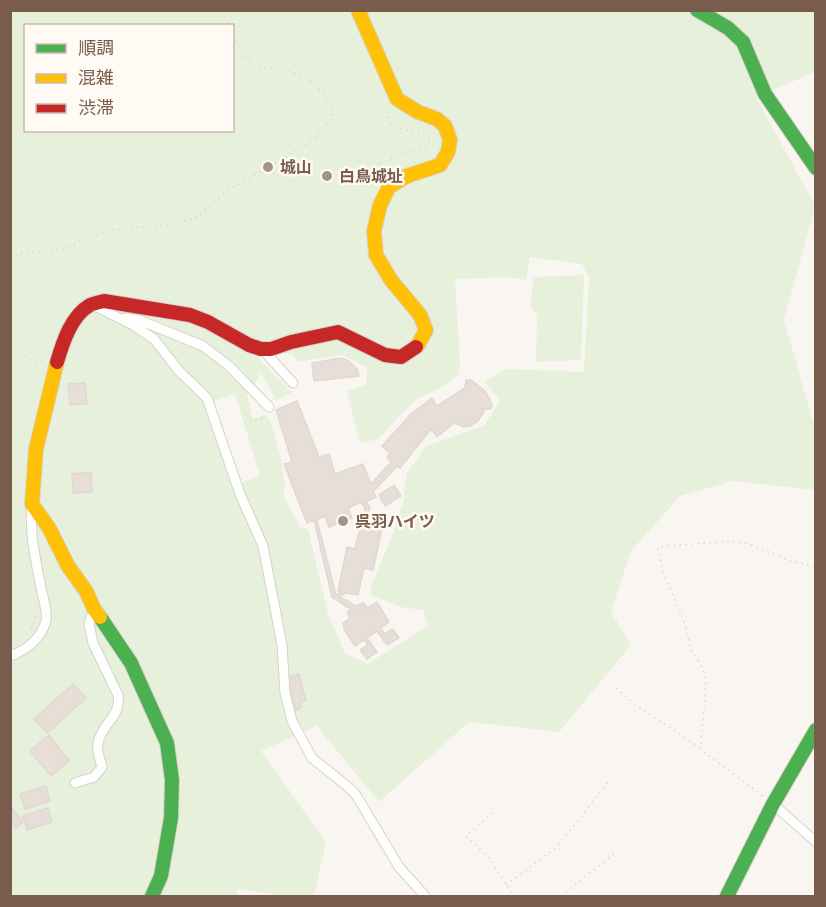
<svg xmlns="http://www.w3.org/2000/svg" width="826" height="907" font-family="Inter,'Noto Sans JP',sans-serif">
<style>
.green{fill:#e7f0db;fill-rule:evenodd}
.building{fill:#e6ded7;stroke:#e2d8d2;stroke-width:1.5;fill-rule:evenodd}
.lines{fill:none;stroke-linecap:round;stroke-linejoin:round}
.street-casing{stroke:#d7d1cb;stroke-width:11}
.fast-casing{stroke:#d9d2cb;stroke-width:16}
.slow-casing{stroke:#d9d2cb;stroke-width:16}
.jam-casing{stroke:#d9d2cb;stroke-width:16}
.path{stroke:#dcd5d0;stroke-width:1.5;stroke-dasharray:1.5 4.5;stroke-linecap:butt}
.street{stroke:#fefefd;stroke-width:9}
.fast{stroke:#4caf50;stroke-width:14}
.slow{stroke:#ffc107;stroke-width:14}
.jam{stroke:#c62828;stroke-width:14}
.poi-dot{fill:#a69286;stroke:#fffaf3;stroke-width:2}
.labels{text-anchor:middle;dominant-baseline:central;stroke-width:5;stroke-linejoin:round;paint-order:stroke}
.poi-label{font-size:16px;font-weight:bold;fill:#7a5c4d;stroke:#fffaf3;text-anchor:start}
</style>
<rect width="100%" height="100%" fill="#f9f5f0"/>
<path class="green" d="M10 11H815V72L756 97 815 206 784 320 812 418 815 424V490L733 481 680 496 631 551 611 612 631 645 559 732 469 722 379 802 317 726 261 751 326 842 314 896H279L236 888 238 896H11ZM26 26H232V130H26ZM530 257 582 264 589 277 584 372 505 369 485 382 500 400 484 426 463 433 426 446 407 473 403 502 395 529 371 586V595L401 607 423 610 428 626 367 664 345 653 328 614 308 529 299 526 283 495 285 486 281 458 270 420 265 415 253 419 247 396 261 373 276 400 292 393 257 356 292 353 298 362 342 355 367 367 366 385 347 391 360 443 379 439 398 417 418 398 444 386 458 375 460 365 455 279 509 277 526 280ZM235 394 260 476 239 483 212 402Z
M584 275 581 360 536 362 537 315 531 308 533 277Z"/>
<path class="building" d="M340 358 347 360 352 364 357 369 359 376 314 381 312 363Z
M466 380H471L485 391 492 404 491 409H483L484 412 478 421 470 426 464 427 454 423 437 437 431 429 400 468 397 466 373 492 376 497 366 502 369 506 370 516 384 519 373 570 364 568 358 595 345 593 340 597 356 606 363 603 367 608 377 602 389 622 381 628 384 634 393 629 399 638 387 645 377 631 367 638 377 652 367 659 360 650 368 645 364 640 355 646 344 629 343 623 350 618 347 612 352 610 332 597 314 520 307 523 284 464 292 462 276 410 297 401 319 457 329 454 335 474 363 464 371 484 391 462 387 457 390 453 382 446 395 432 411 414 432 398 437 406 465 388ZM361 502 365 508 355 549 347 547 338 591 340 593 336 595 317 520 325 516 329 527 352 518 348 508Z
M85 383 87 404 70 405 68 384Z
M91 472 92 492 73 493 72 474Z
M394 485 401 496 385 506 379 495Z
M299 674 306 701 300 702 301 708 296 710 287 677Z
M73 684 86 698 47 733 34 719Z
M49 735 69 761 51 776 30 751Z
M46 786 50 801 25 809 20 794Z
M10 806 23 822 16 828 10 821Z
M48 808 52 822 27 830 23 816Z"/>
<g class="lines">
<g class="street-casing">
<path id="street" d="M91 304 133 325 154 339 179 371 207 398 240 494 263 546 282 645 285 693 292 721 312 758 347 786 356 795 399 867 425 896
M125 318 139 320 203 346 229 366 269 407
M262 349 293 383
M10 656C27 650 41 638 46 621 48 612 43 598 41 588 36 561 29 533 32 504
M75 783 94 777 102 767C100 759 96 750 98 743 101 724 122 716 118 695L93 643 89 624 94 609
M773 804 816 842"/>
</g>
<g class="fast-casing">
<path id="fast" d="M697 10 728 28 743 42 765 94 816 168
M100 617 131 663 167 743 172 780 171 818 161 876 152 896
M727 896 773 804 816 730"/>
</g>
<g class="slow-casing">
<path id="slow" d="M358 10 397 99 418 112 437 119 445 126 450 140 448 152 440 165 407 176 389 187 380 205 374 231 376 255 391 280 420 315 426 330 418 345 416 347
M57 362 36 449 32 504 49 528 68 566 86 591 94 609 100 617"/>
</g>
<g class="jam-casing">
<path id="jam" d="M57 362C63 342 71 316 90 305 94 303 100 302 104 301L190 315 208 322 249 345 261 349H271L291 342 338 332 385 355 401 357 416 347"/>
</g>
<path class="path" d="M222 10 230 26
M341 180 373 168 401 154 424 148 431 140 422 133 393 127 387 114 389 109
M10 258 24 252 51 251 69 247 86 238 117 229 171 225 197 217 227 191 311 142 332 119 333 105 323 93 308 78 293 72 250 64 239 48 232 31
M10 347 36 363 44 362
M244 424 267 417
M31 629 35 621V608
M616 688 635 704 700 748
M763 796 700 749 705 699 706 684 703 668 691 650 683 618 663 573 658 547 730 541 750 544 790 561 816 567
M493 813 466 836 489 858 514 896
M506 885 557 847 609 781
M561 896 615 853"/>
<use href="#street" class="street"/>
<use href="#fast" class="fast"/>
<use href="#slow" class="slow"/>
<use href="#jam" class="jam"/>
</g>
<g class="poi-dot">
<circle cx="268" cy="167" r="6"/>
<circle cx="327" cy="176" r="6"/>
<circle cx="343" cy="521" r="6"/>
</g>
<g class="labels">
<g class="poi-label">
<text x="280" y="167">城山</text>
<text x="339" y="176">白鳥城址</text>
<text x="355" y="521">呉羽ハイツ</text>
</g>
</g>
<rect width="826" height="907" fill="none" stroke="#7a5c4d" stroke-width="24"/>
<rect x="24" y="24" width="210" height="108" fill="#fffaf3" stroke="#cabbb1" stroke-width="1.5"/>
<rect x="36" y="44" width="30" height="9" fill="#4caf50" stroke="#cabbb1" stroke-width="1.5"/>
<text x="78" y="54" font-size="18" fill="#7a5c4d">順調</text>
<rect x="36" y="74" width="30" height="9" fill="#ffc107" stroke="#cabbb1" stroke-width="1.5"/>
<text x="78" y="84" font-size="18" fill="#7a5c4d">混雑</text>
<rect x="36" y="104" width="30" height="9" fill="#c62828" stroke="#cabbb1" stroke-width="1.5"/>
<text x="78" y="114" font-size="18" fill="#7a5c4d">渋滞</text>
</svg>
